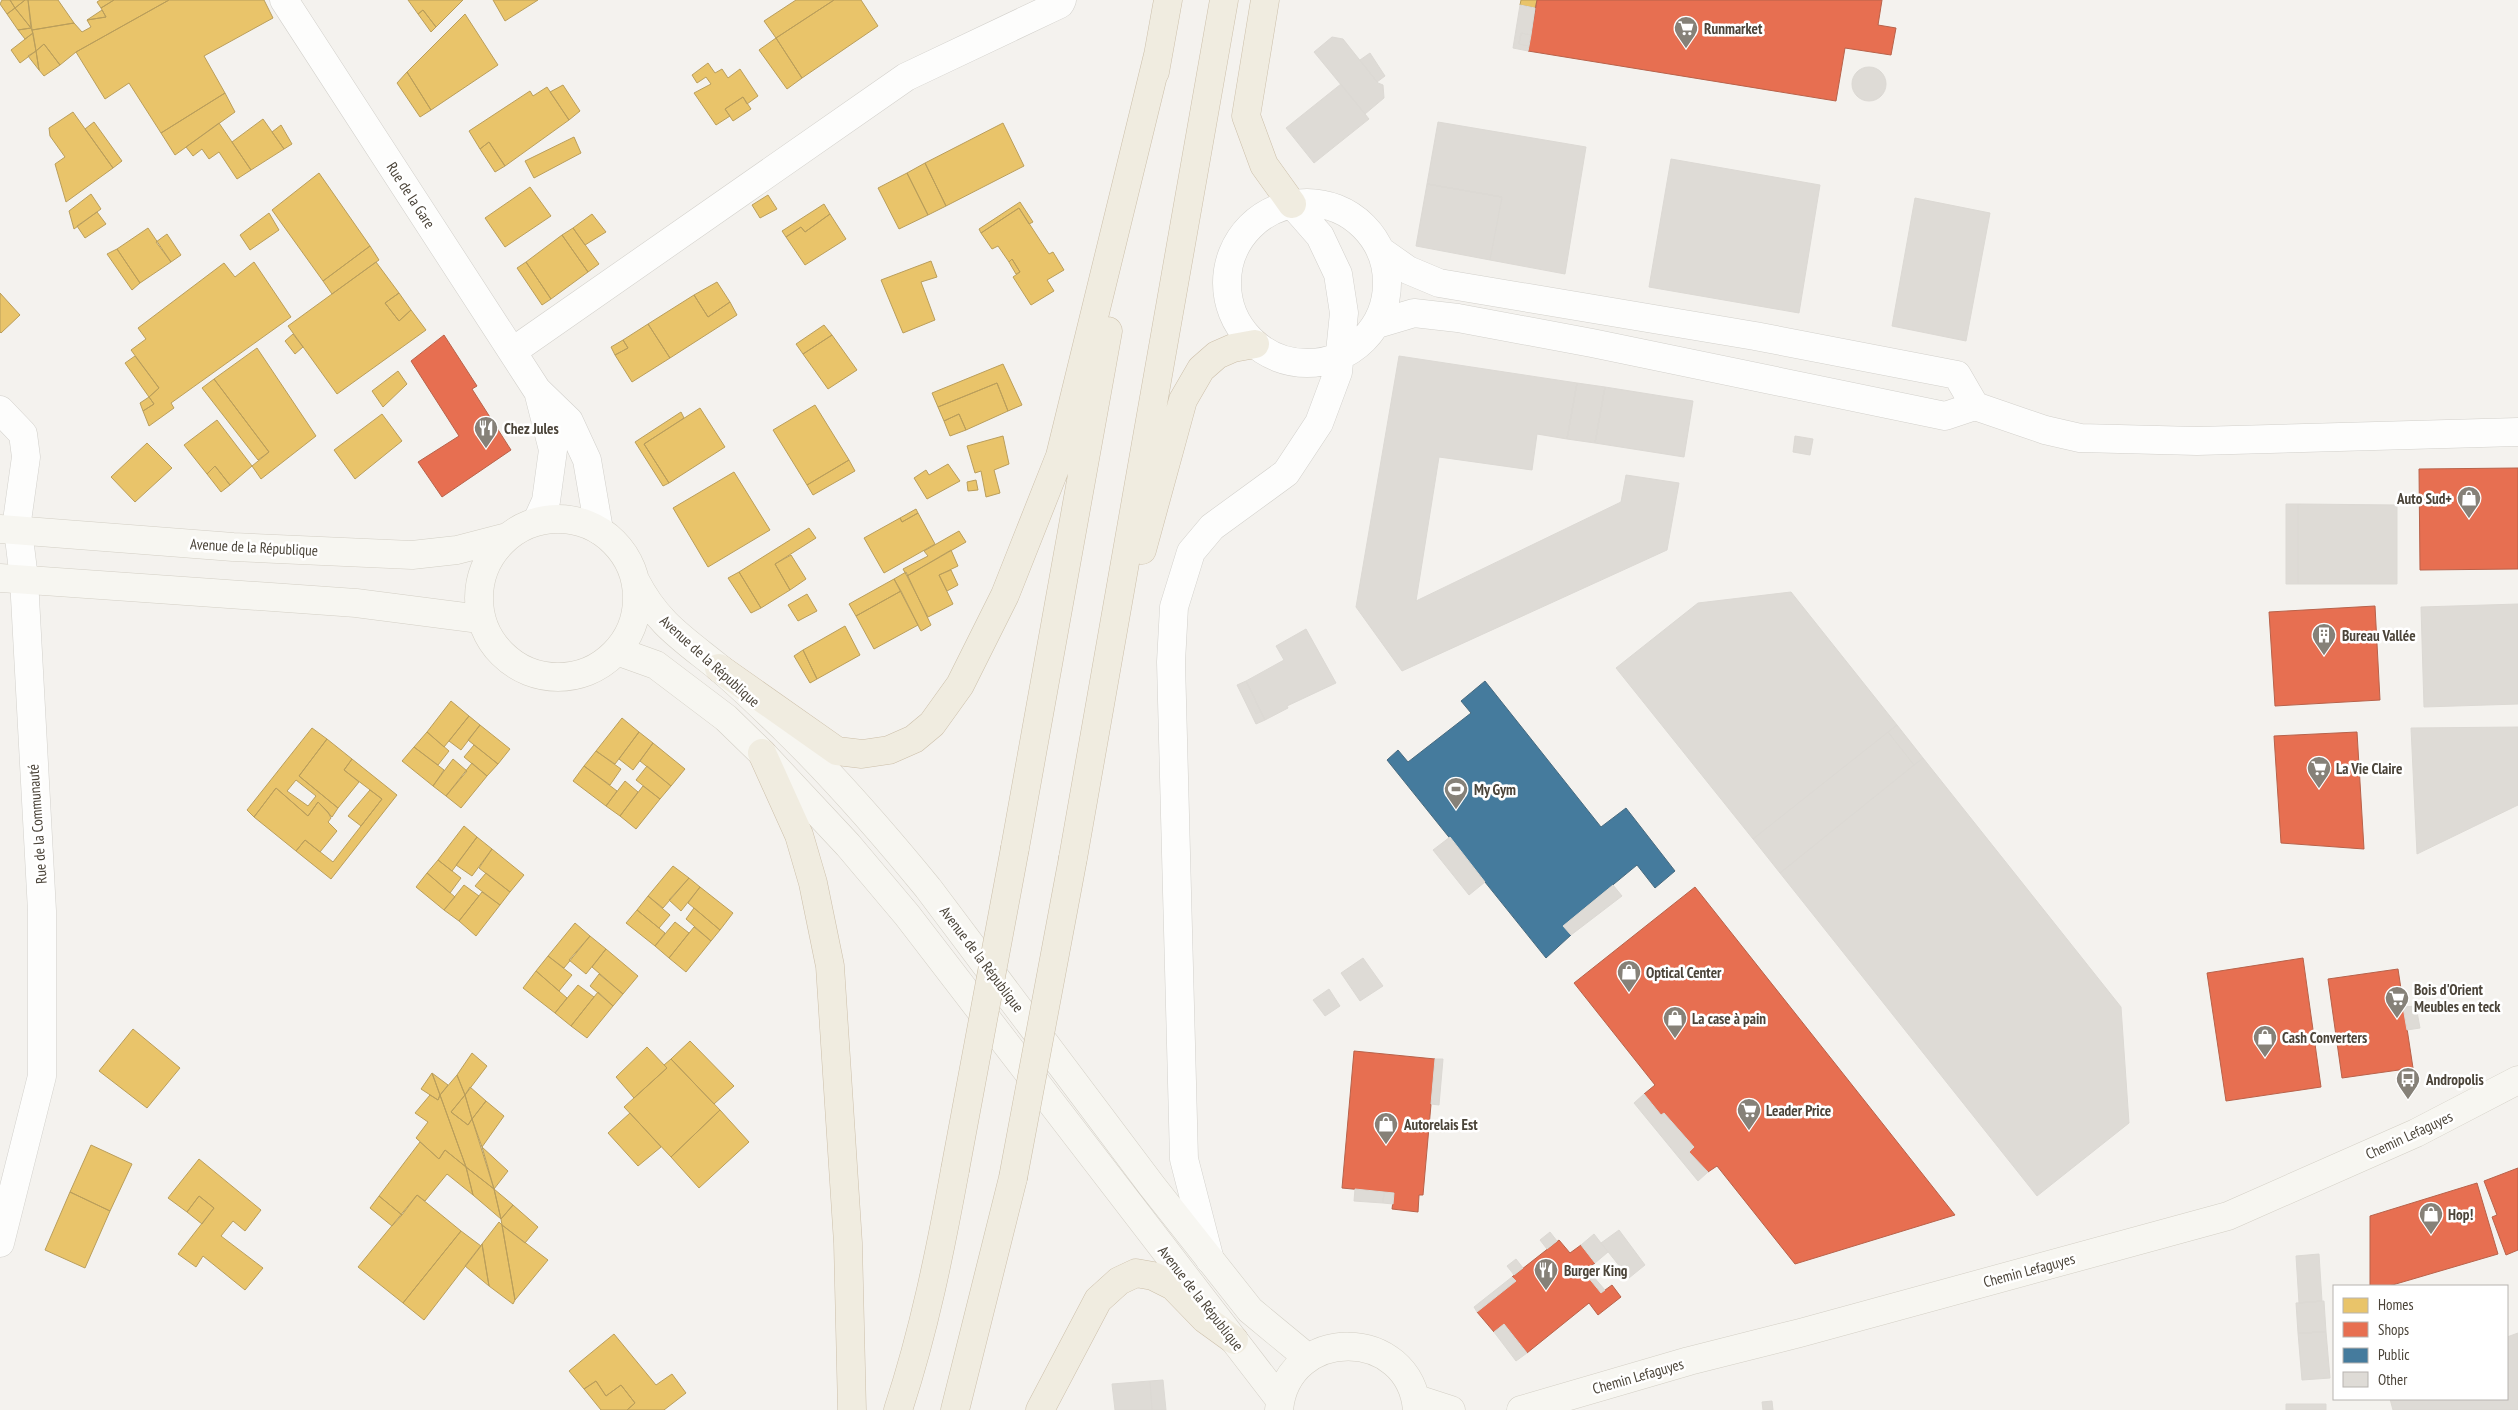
<svg xmlns="http://www.w3.org/2000/svg" width="2518" height="1410" font-family="'PT Sans Narrow',sans-serif">
<style>
.homes{fill:#e9c46a;stroke:#ba9e5b;fill-rule:evenodd}
.shops{fill:#e76f51;stroke:#b8624a}
.public{fill:#457b9d;stroke:#476a7f}
.building{fill:#dedbd6;stroke:#dcd9d4}
.lines{fill:none;stroke-linecap:round;stroke-linejoin:round}
.minor-casing{stroke:#d2d0cb;stroke-width:29}
.tertiary-casing{stroke:#d2d0cb;stroke-width:29}
.secondary-casing{stroke:#d3cfc5;stroke-width:29}
.trunk-casing{stroke:#ccbfa9;stroke-width:29}
.minor{stroke:#fdfdfc;stroke-width:28}
.tertiary{stroke:#fdfdfc;stroke-width:28}
.secondary{stroke:#f7f6f1;stroke-width:28}
.trunk{stroke:#f0ece0;stroke-width:28}
.trunk-bridge-casing{stroke:#ccbfa9;stroke-width:29;stroke-linecap:butt}
.trunk-bridge{stroke:#f0ece0;stroke-width:28}
.labels{text-anchor:middle;dominant-baseline:central;stroke-width:5;stroke-linejoin:round;paint-order:stroke}
.poi-label{font-size:15px;font-weight:bold;fill:#4b4439;stroke:#fff;text-anchor:start}
.street-label{font-size:15px;fill:#4b4439;stroke:#fff}
</style>
<rect width="100%" height="100%" fill="#f4f2ee"/>
<path class="homes" d="M2 0H10L15 8 7 14 0 4Z
M10 0H25L15 8Z
M25 0H28L31 28 15 8Z
M28 0H58L74 23 32 30Z
M100 0H114L101 8 97 2Z
M114 0H169L76 52 60 65 44 44 36 51 32 30 74 23 82 32 91 27 87 20 106 17 101 8Z
M169 0H264L273 18 204 56 225 93 161 133 129 83 105 99 76 52Z
M408 0H463L436 27 423 10 418 14Z
M493 0H538L505 21Z
M796 0H834L776 38 764 21Z
M834 0H861L878 26 802 78 776 38Z
M1521 0H1537L1535 8 1520 5Z
M15 8 31 28 18 30 7 14Z
M102 10 106 17 87 20Z
M423 10 436 27 431 32 418 14Z
M465 14 498 65 431 110 407 72Z
M31 28 33 33 25 39 18 30Z
M33 33 36 51 20 63 11 50Z
M776 38 802 78 787 89 759 50Z
M44 44 60 65 44 76 39 70 36 51Z
M36 51 39 70 28 56Z
M708 63 715 73 722 69 728 78 740 69 758 96 747 104 743 97 725 109 730 116 716 125 694 93 711 84 706 77 697 83 692 75Z
M407 72 431 110 420 117 397 83Z
M563 85 580 111 569 120 550 92Z
M547 87 569 120 505 166 489 142 480 149 469 131 530 91 533 96Z
M225 93 235 112 175 155 161 133Z
M743 97 751 109 733 121 725 109Z
M73 112 113 168 66 202 55 164 65 157 50 136 49 128Z
M263 119 284 149 251 170 232 142Z
M94 122 122 161 113 168 85 129Z
M219 123 251 170 237 179 219 152 209 159 202 149 193 156 186 147Z
M1003 123 1024 166 946 206 925 163Z
M281 125 292 144 284 149 272 132Z
M574 137 581 153 534 178 525 161Z
M489 142 505 166 495 172 480 149Z
M925 163 946 206 928 215 907 173Z
M319 173 370 246 323 281 272 210Z
M907 173 928 215 899 229 878 188Z
M530 187 551 216 505 247 485 218Z
M91 194 101 209 74 229 69 211Z
M768 195 777 209 760 218 752 205Z
M1020 202 1033 222 1029 224 1019 208 981 233 979 229Z
M824 204 830 214 805 232 801 227 786 237 782 231Z
M1019 208 1049 254 1053 252 1064 270 1047 280 1054 291 1031 305 1013 277 1020 272 1012 259 1009 262 998 246 992 249 981 233Z
M97 212 106 224 85 238 77 226Z
M269 213 279 230 250 250 240 235Z
M592 214 606 232 585 245 573 228Z
M830 214 846 239 805 265 786 237 801 227 805 232Z
M148 228 171 262 140 283 117 249Z
M573 228 599 264 588 272 562 235Z
M167 234 181 255 171 262 156 242Z
M562 235 588 272 551 299 526 262Z
M370 246 379 260 332 294 323 281Z
M117 249 140 283 132 290 107 254Z
M1012 259 1020 272 1016 274 1009 262Z
M931 261 937 277 921 282 935 320 903 333 881 280Z
M254 262 291 317 171 403 174 408 149 426 143 411 154 404 149 397 159 388 131 350 146 339 138 328 224 263 235 277Z
M376 262 399 293 385 303 399 321 411 310 426 330 337 394 288 326Z
M526 262 551 299 542 305 517 268Z
M717 282 730 302 708 317 694 295Z
M0 293 20 315 1 333 0 332Z
M399 293 411 310 399 321 385 303Z
M694 295 708 317 730 302 737 315 670 358 648 324Z
M648 324 670 358 632 382 615 355 628 348 623 340Z
M824 325 832 335 803 354 796 344Z
M293 334 303 347 295 354 285 341Z
M832 335 857 370 828 389 803 354Z
M623 340 628 348 615 355 611 347Z
M257 348 316 436 261 479 252 466 269 452 214 379Z
M135 356 159 388 149 397 125 363Z
M1003 364 1022 405 1008 411 997 383 938 407 932 393Z
M398 371 407 384 383 407 372 391Z
M214 379 269 452 258 460 202 388Z
M997 383 1008 411 966 430 959 414 944 421 938 407Z
M149 397 154 404 143 411 140 403Z
M815 405 849 460 807 485 773 430Z
M700 408 725 447 669 483 644 444Z
M681 412 684 418 644 444 669 483 663 486 635 442Z
M382 414 402 441 355 479 334 450Z
M959 414 966 430 950 436 944 421Z
M217 420 252 466 230 485 215 466 207 474 184 445Z
M1003 436 1009 464 994 470 1000 493 986 497 981 471 975 473 967 446Z
M147 443 172 468 135 502 111 477Z
M849 460 855 471 813 495 807 485Z
M948 464 960 481 927 499 914 478 926 470 929 475Z
M215 466 230 485 221 492 207 474Z
M734 472 770 530 708 567 673 508Z
M976 480 978 490 968 491 967 482Z
M916 509 918 513 902 522 900 518Z
M918 513 935 544 884 573 864 538 900 518 902 522Z
M809 528 816 538 775 564 790 590 761 608 739 572Z
M959 531 966 542 907 576 903 569 928 556 924 551Z
M951 550 958 566 939 575 953 604 928 617 907 576Z
M791 555 806 579 790 590 775 564Z
M951 570 958 585 947 591 939 575Z
M739 572 761 608 751 613 728 578Z
M906 572 931 625 921 631 894 579Z
M894 579 901 591 856 616 849 604Z
M901 591 918 625 874 649 856 616Z
M807 594 817 611 798 621 788 605Z
M845 626 860 655 817 679 803 650Z
M803 650 817 679 810 683 794 656Z
M451 701 469 716 444 747 427 732Z
M469 716 480 725 461 750 449 741Z
M622 718 639 732 615 764 596 751Z
M480 725 510 749 498 764 468 740Z
M312 728 327 739 299 776 338 808 332 817 318 802 308 816 276 788 254 817 247 810ZM296 780 316 796 308 806 287 791Z
M427 732 449 751 438 765 414 747Z
M639 732 653 743 633 770 619 759Z
M327 739 352 759 344 770 359 782 338 808 299 776Z
M653 743 685 769 671 786 640 761Z
M474 745 498 764 487 776 464 757Z
M414 747 444 770 433 786 402 761Z
M596 751 621 769 610 785 584 766Z
M352 759 397 795 331 879 296 851 305 840 333 862 382 799 344 770Z
M453 759 467 771 446 796 433 786Z
M472 763 487 776 461 808 446 796Z
M584 766 617 791 606 806 573 781Z
M647 766 671 786 660 799 636 780Z
M625 781 638 792 620 816 606 806Z
M643 786 660 799 636 829 620 816Z
M276 788 308 816 318 802 328 812 331 818 328 822 337 831 320 852 305 840 296 851 254 817Z
M370 790 382 799 361 826 348 816Z
M464 826 477 837 452 871 438 860Z
M477 837 492 849 472 876 456 865Z
M492 849 524 875 510 892 479 868Z
M438 860 461 878 450 893 427 873Z
M673 866 689 878 663 908 648 896Z
M427 873 455 897 444 910 416 887Z
M486 873 510 892 500 905 475 886Z
M689 878 700 887 681 911 669 900Z
M464 885 479 896 459 921 444 910Z
M700 887 733 913 720 930 688 903Z
M482 892 500 905 476 936 459 921Z
M648 896 670 915 659 928 637 910Z
M694 908 720 930 711 941 686 919Z
M637 910 665 933 655 946 626 923Z
M675 922 689 933 669 958 655 946Z
M575 923 590 936 564 968 548 956Z
M694 927 711 941 686 972 669 958Z
M590 936 606 949 586 974 569 960Z
M606 949 638 976 623 994 592 967Z
M548 956 572 975 559 991 536 971Z
M536 971 567 998 555 1013 523 988Z
M599 974 623 994 613 1006 590 986Z
M578 985 594 997 571 1026 555 1013Z
M598 992 613 1006 587 1038 571 1026Z
M133 1029 180 1068 147 1108 99 1071Z
M690 1041 734 1086 714 1104 671 1059Z
M647 1047 667 1068 634 1098 616 1077Z
M472 1053 487 1066 465 1095 457 1075Z
M671 1059 720 1110 671 1157 624 1107 667 1068 664 1065Z
M432 1073 440 1095 438 1100 421 1089Z
M432 1073 448 1085 440 1095Z
M457 1075 465 1095 451 1112 468 1125 472 1119 494 1189 466 1167 440 1095Z
M470 1087 486 1101 472 1119 465 1095Z
M430 1095 438 1100 440 1095 466 1167 445 1150 439 1159 416 1138 428 1122 415 1113Z
M465 1095 472 1119 468 1125 451 1112Z
M486 1101 504 1116 482 1147 472 1119Z
M720 1110 749 1142 699 1188 671 1157Z
M630 1113 661 1147 638 1166 608 1133Z
M420 1142 439 1159 445 1150 466 1167 473 1195 447 1174 425 1201 417 1195 402 1215 379 1196Z
M91 1145 132 1164 110 1211 70 1192Z
M482 1147 508 1171 494 1189 487 1164Z
M199 1159 261 1210 245 1231 233 1221 221 1236 263 1268 245 1290 203 1256 196 1267 178 1254 214 1208 199 1196 187 1212 168 1198Z
M466 1167 494 1189 501 1219 473 1195Z
M494 1189 513 1205 501 1219Z
M70 1192 110 1211 85 1268 45 1250Z
M417 1195 461 1231 403 1303 358 1267Z
M199 1196 214 1208 202 1224 187 1212Z
M379 1196 402 1215 392 1226 370 1208Z
M513 1205 538 1227 525 1243 502 1225 501 1219Z
M499 1222 502 1225 515 1300 513 1304 489 1286 482 1244Z
M502 1225 548 1260 515 1300Z
M461 1231 481 1246 424 1320 403 1303Z
M482 1244 489 1286 465 1266Z
M614 1334 656 1385 672 1374 686 1393 664 1410H627L635 1403 621 1385 606 1396 596 1381 584 1389 569 1371Z
M596 1381 606 1396 621 1385 635 1403 627 1410H601L584 1389Z"/>
<path class="shops" d="M1537 0H1882L1878 25 1896 28 1891 55 1845 48 1836 101 1528 51Z
M444 335 477 386 472 389 511 450 442 497 418 462 459 436 411 361Z
M2518 468V569L2420 570 2419 469Z
M2375 606 2380 700 2275 706 2269 612Z
M2357 732 2364 849 2281 843 2274 736Z
M1695 887 1841 1071 1955 1215 1795 1264 1717 1166 1708 1172 1689 1152 1694 1147 1664 1113 1661 1115 1644 1094 1655 1085 1574 983Z
M2303 958 2321 1087 2226 1101 2207 973Z
M2398 969 2413 1068 2342 1078 2328 979Z
M1354 1051 1435 1059 1423 1195H1419L1418 1212 1392 1209 1394 1193 1342 1188Z
M2518 1168V1250L2506 1255 2492 1217 2497 1215 2484 1181Z
M2477 1183 2498 1254 2389 1286H2370V1216Z
M1559 1240 1570 1253 1581 1245 1595 1263 1583 1271 1601 1293 1612 1285 1621 1297 1598 1315 1589 1303 1527 1353 1504 1324 1494 1332 1477 1312 1516 1281 1512 1277Z"/>
<path class="public" d="M1485 681 1601 827 1626 808 1675 871 1655 888 1637 865 1563 926 1571 935 1546 958 1387 760 1398 750 1408 762 1471 713 1461 701Z"/>
<path class="building" d="M1520 5 1535 8 1531 35 1521 33 1519 44 1529 46 1528 51 1513 48Z
M1521 33 1531 35 1529 46 1519 44Z
M1332 37 1343 39 1378 83 1383 85 1384 98 1365 114 1314 52Z
M1370 53 1385 76 1377 82 1360 60Z
M1852 84a17 17 0 1 1 34 0a17 17 0 1 1-34 0Z
M1341 84 1369 119 1314 163 1286 128Z
M1438 122 1586 147 1565 274 1490 260 1502 197 1427 184Z
M1671 159 1820 185 1799 313 1649 287Z
M1427 184 1502 197 1490 260 1416 246Z
M1915 198 1990 213 1966 341 1892 326Z
M1399 356 1577 383 1567 439 1537 434 1532 470 1439 457 1416 601 1621 502 1626 475 1679 483 1667 550 1402 671 1356 607Z
M1577 383 1605 387 1595 443 1567 439Z
M1605 387 1693 401 1684 457 1595 443Z
M1795 436 1813 439 1810 455 1793 452Z
M2286 504H2298V584H2286Z
M2298 504 2397 505V584H2298Z
M1791 592 1897 725 1753 839 1616 668 1698 603Z
M2518 604V704L2424 707 2421 607Z
M1306 629 1336 683 1287 706 1288 708 1265 720 1246 681 1284 660 1276 646Z
M1246 681 1265 720 1256 724 1237 685Z
M1897 725 1923 758 1914 765 1888 732Z
M2518 727V805L2417 854 2411 728Z
M1888 732 1914 765 1780 873 1753 839Z
M1923 758 2121 1007 2129 1123 2037 1196 1780 873Z
M1450 837 1485 882 1469 895 1433 850Z
M1613 885 1622 896 1571 935 1563 926Z
M1363 958 1383 986 1360 1001 1341 973Z
M1329 989 1340 1006 1325 1016 1313 1000Z
M2416 1006 2420 1028 2407 1030 2403 1007Z
M1435 1059H1443L1439 1105 1431 1104Z
M1644 1094 1661 1115 1664 1113 1694 1147 1689 1152 1708 1172 1698 1181 1634 1103Z
M1355 1189 1384 1192 1383 1203 1354 1201Z
M1384 1192 1394 1193 1393 1204 1383 1203Z
M1619 1230 1645 1265 1629 1278 1601 1243Z
M1550 1232 1557 1241 1547 1249 1540 1240Z
M1594 1234 1608 1252 1595 1263 1581 1245Z
M2319 1254 2322 1301 2299 1303 2296 1256Z
M1516 1259 1523 1268 1514 1275 1507 1266Z
M1591 1265 1597 1271 1592 1275 1605 1290 1601 1293 1583 1271Z
M1512 1277 1516 1281 1477 1312 1474 1307Z
M2324 1301 2326 1332 2298 1333 2296 1303Z
M1504 1324 1527 1353 1516 1361 1494 1332Z
M2326 1332 2330 1378 2302 1380 2298 1333Z
M2518 1333V1410H2393L2390 1399H2507V1337Z
M1163 1380 1166 1410H1152L1150 1381Z
M1150 1381 1152 1410H1115L1112 1384Z
M1772 1401 1773 1410H1763L1762 1402Z
M2286 1404H2326V1410H2286Z"/>
<g class="lines">
<g class="minor-casing">
<path id="minor" d="M1227 283a80 80 0 1 1 160 0a80 80 0 1 1-160 0Z
M1381 251 1408 270 1439 283 1755 336 1957 375 1975 406
M1377 324 1414 313 1458 318 1592 343 1945 416 1975 406 2045 430 2080 438 2197 441 2518 432
M513 351 906 77 1060 4 1062 0
M0 410 23 434 26 457 17 521 24 579 42 911V1076L0 1243
M1210 1260 1184 1159 1171 662 1174 607 1191 552 1212 527 1286 473 1319 423 1338 372 1344 313 1338 274 1320 236 1292 204"/>
</g>
<g class="tertiary-casing">
<path id="tertiary" d="M284 0 537 390 569 421 587 460 599 530
M537 521 546 501 553 450 538 391"/>
</g>
<g class="secondary-casing">
<path id="secondary" d="M479 598a79 79 0 1 1 158 0a79 79 0 1 1-158 0Z
M0 529 233 547 412 555 457 550 507 537
M0 578 356 603 480 619
M635 580C657 623 682 638 718 667 741 686 763 708 785 729 836 779 883 833 928 888L1152 1186 1250 1310 1308 1358
M617 651 656 665 726 718 762 753 848 845 907 915 1280 1400
M1417 1399 1451 1410
M1279 1410C1287 1325 1410 1326 1417 1410
M1521 1410 1689 1361 1800 1333 2228 1216 2416 1133 2518 1080"/>
</g>
<g class="trunk-casing">
<path id="trunk" d="M1265 0 1246 116 1264 165 1292 204
M1155 72 1168 0
M1142 550 1183 400 1201 369 1217 355 1233 348 1255 344
M719 668 837 751 862 754 889 750 914 739 932 724 960 685 1005 595 1060 456 1158 55
M762 753 799 835 813 883 830 966 848 1243 852 1410
M1015 848 1108 331
M1073 858 1224 0
M898 1410C924 1331 940 1252 955 1170
M955 1410 1013 1178
M1040 1410 1098 1300 1119 1281 1136 1273 1153 1276 1173 1286 1205 1319 1234 1340"/>
</g>
<use href="#minor" class="minor"/>
<use href="#tertiary" class="tertiary"/>
<use href="#secondary" class="secondary"/>
<use href="#trunk" class="trunk"/>
<g class="trunk-bridge-casing">
<path id="trunk-bridge" d="M955 1170 1015 848
M1013 1178 1073 858"/>
</g>
<use href="#trunk-bridge" class="trunk-bridge"/>
</g>
<defs>
<g id="supermarket-pin" transform="scale(1.25)"><path d="M0 17L-7.5 6A9.5 9.5 0 1 1 7.5 6Z" fill="#868178" stroke="#fff"/><path d="M-6-5.5h2.5l.6 2H6L4.5 2H-2.5L-4.4-4H-6ZM-1.5 3.2a1.3 1.3 0 1 0 .1 0ZM3 3.2a1.3 1.3 0 1 0 .1 0Z" fill="#fff"/></g>
<g id="restaurant-pin" transform="scale(1.25)"><path d="M0 17L-7.5 6A9.5 9.5 0 1 1 7.5 6Z" fill="#868178" stroke="#fff"/><path d="M-5-6h1v4h1v-4h1v4h1v-4h1v5L-1.5 .5V6h-2V.5L-5-1ZM5-6V6H3V1.5H1.5Q1.5-4 5-6Z" fill="#fff"/></g>
<g id="shop-pin" transform="scale(1.25)"><path d="M0 17L-7.5 6A9.5 9.5 0 1 1 7.5 6Z" fill="#868178" stroke="#fff"/><path d="M-5-2.5h2.3a2.7 3.5 0 0 1 5.4 0H5L5.5 6h-11ZM-1.5-2.5h3a1.5 2.3 0 0 0-3 0Z" fill="#fff"/></g>
<g id="building-pin" transform="scale(1.25)"><path d="M0 17L-7.5 6A9.5 9.5 0 1 1 7.5 6Z" fill="#868178" stroke="#fff"/><path d="M-4-6H4V6H1V3H-1V6H-4ZM-2.5-4.3h1.7v1.8h-1.7ZM.8-4.3h1.7v1.8H.8ZM-2.5-1h1.7V.8h-1.7ZM.8-1h1.7V.8H.8Z" fill="#fff"/></g>
<g id="stadium-pin" transform="scale(1.25)"><path d="M0 17L-7.5 6A9.5 9.5 0 1 1 7.5 6Z" fill="#868178" stroke="#fff"/><path d="M0-5a6.5 5 0 1 0 0 10a6.5 5 0 1 0 0-10ZM-3.5-1.8h7v3.6h-7Z" fill="#fff"/></g>
<g id="bus-pin" transform="scale(1.25)"><path d="M0 17L-7.5 6A9.5 9.5 0 1 1 7.5 6Z" fill="#868178" stroke="#fff"/><path d="M-5-6H5V4H4V6H2V4H-2V6H-4V4H-5ZM-3.5-4V0h7V-4ZM-3.5 1.2v1.5H-2V1.2ZM2 1.2v1.5H3.5V1.2Z" fill="#fff"/></g>
</defs>
<g fill-rule="evenodd">
<use href="#supermarket-pin" x="1686" y="28"/>
<use href="#restaurant-pin" x="486" y="428"/>
<use href="#shop-pin" x="2469" y="498"/>
<use href="#building-pin" x="2324" y="635"/>
<use href="#supermarket-pin" x="2319" y="768"/>
<use href="#stadium-pin" x="1456" y="789"/>
<use href="#shop-pin" x="1629" y="972"/>
<use href="#supermarket-pin" x="2397" y="998"/>
<use href="#shop-pin" x="1675" y="1018"/>
<use href="#shop-pin" x="2265" y="1037"/>
<use href="#bus-pin" x="2408" y="1079"/>
<use href="#supermarket-pin" x="1749" y="1110"/>
<use href="#shop-pin" x="1386" y="1124"/>
<use href="#shop-pin" x="2431" y="1214"/>
<use href="#restaurant-pin" x="1546" y="1270"/>
</g>
<g class="labels">
<g class="poi-label">
<text x="1704" y="28">Runmarket</text>
<text x="504" y="428">Chez Jules</text>
<text x="2452" y="498" text-anchor="end">Auto Sud+</text>
<text x="2342" y="635">Bureau Vallée</text>
<text x="2336" y="768">La Vie Claire</text>
<text x="1474" y="789">My Gym</text>
<text x="1646" y="972">Optical Center</text>
<text x="2414" y="989">Bois d'Orient<tspan x="2414" dy="17">Meubles en teck</tspan></text>
<text x="1692" y="1018">La case à pain</text>
<text x="2282" y="1037">Cash Converters</text>
<text x="2426" y="1079">Andropolis</text>
<text x="1766" y="1110">Leader Price</text>
<text x="1404" y="1124">Autorelais Est</text>
<text x="2448" y="1214">Hop!</text>
<text x="1564" y="1270">Burger King</text>
</g>
<g class="street-label">
<text transform="translate(411 195) rotate(57)">Rue de la Gare</text>
<text transform="translate(254 547) rotate(3)">Avenue de la République</text>
<text transform="translate(710 661) rotate(42)">Avenue de la République</text>
<text transform="translate(37 824) rotate(-94)">Rue de la Communauté</text>
<text transform="translate(982 959) rotate(53)">Avenue de la République</text>
<text transform="translate(2409 1135) rotate(-25)">Chemin Lefaguyes</text>
<text transform="translate(2029 1270) rotate(-15)">Chemin Lefaguyes</text>
<text transform="translate(1201 1298) rotate(52)">Avenue de la République</text>
<text transform="translate(1638 1376) rotate(-16)">Chemin Lefaguyes</text>
</g>
</g>
<rect x="2333" y="1285" width="175" height="115" fill="#ffffff" stroke="#b7b4b0"/>
<rect x="2343" y="1298" width="25" height="15" fill="#e9c46a" stroke="#b7b4b0"/>
<text x="2378" y="1310" font-size="15" fill="#4b4439">Homes</text>
<rect x="2343" y="1322" width="25" height="15" fill="#e76f51" stroke="#b7b4b0"/>
<text x="2378" y="1335" font-size="15" fill="#4b4439">Shops</text>
<rect x="2343" y="1348" width="25" height="15" fill="#457b9d" stroke="#b7b4b0"/>
<text x="2378" y="1360" font-size="15" fill="#4b4439">Public</text>
<rect x="2343" y="1372" width="25" height="15" fill="#dedbd6" stroke="#b7b4b0"/>
<text x="2378" y="1385" font-size="15" fill="#4b4439">Other</text>
</svg>
